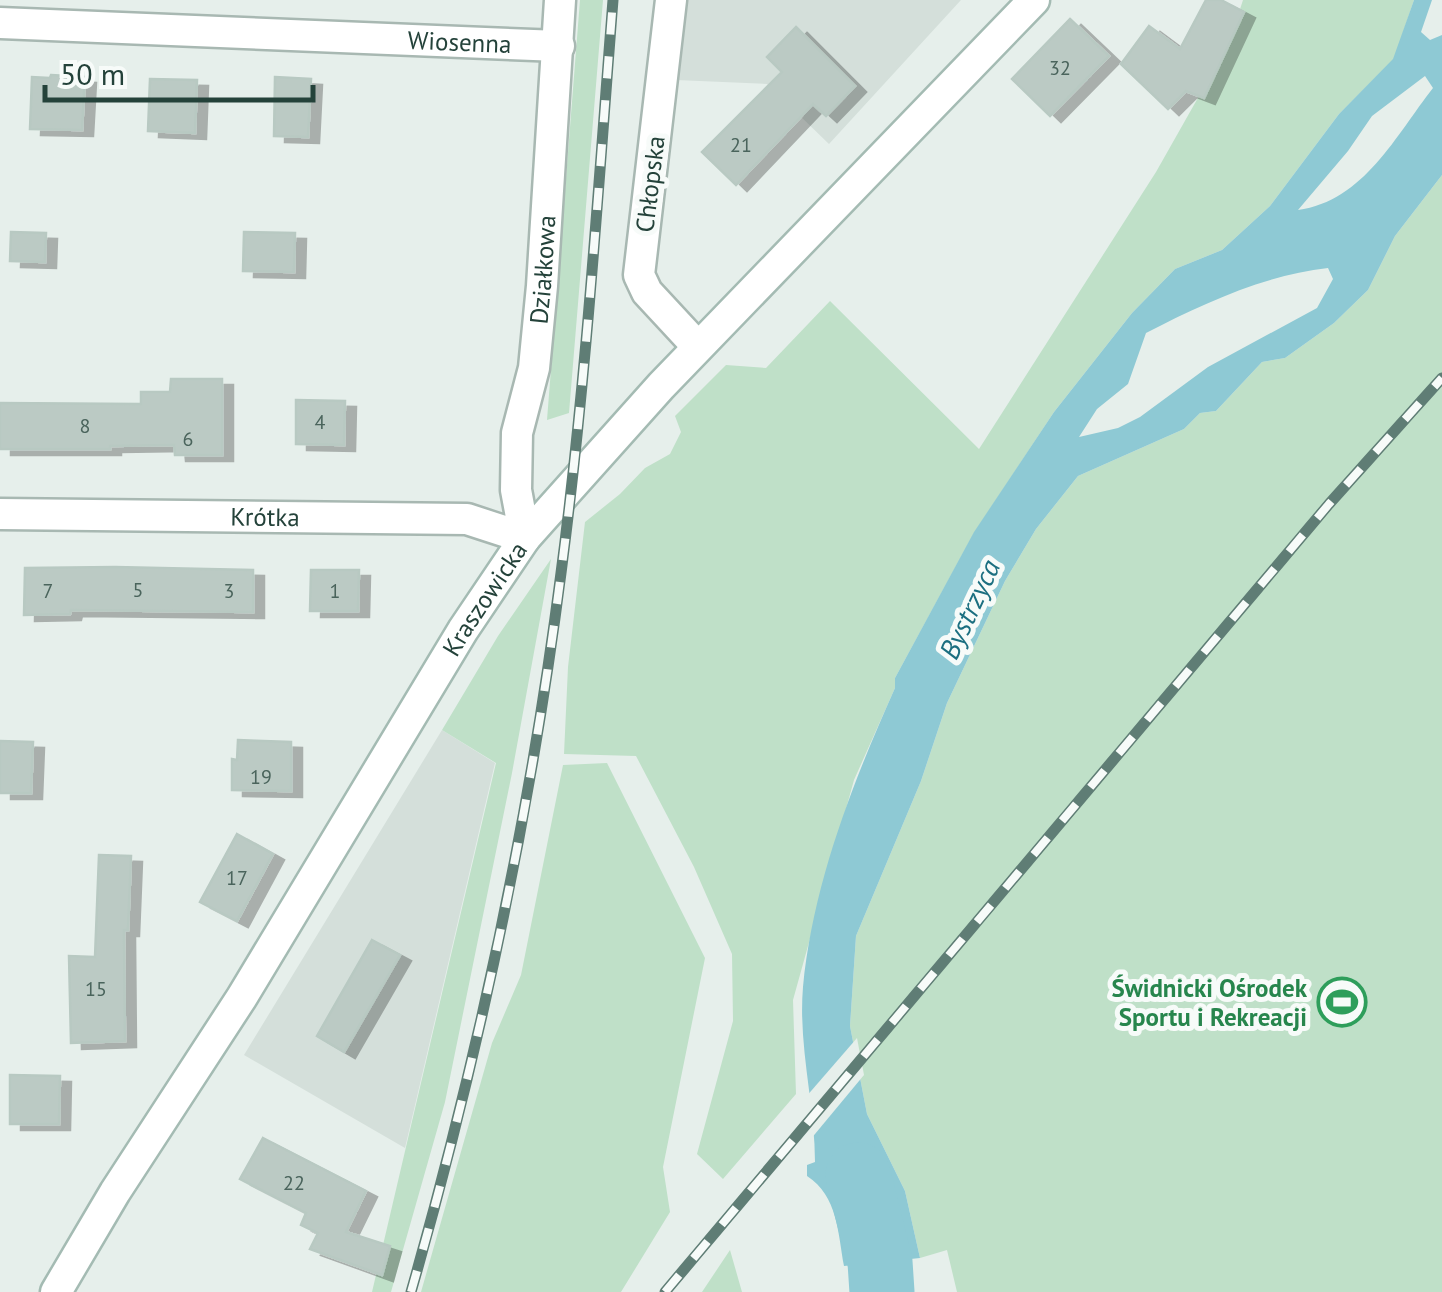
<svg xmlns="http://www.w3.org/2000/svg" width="1442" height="1292" font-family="'PT Sans',sans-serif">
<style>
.built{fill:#d4dfda}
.green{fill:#bfe0c8}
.water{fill:#8ec9d4;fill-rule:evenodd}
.pier{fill:#e6efeb}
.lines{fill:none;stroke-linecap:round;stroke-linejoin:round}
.river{stroke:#8ec9d4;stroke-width:65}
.building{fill:#bbcac4;stroke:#b8c9c2;stroke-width:2.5;filter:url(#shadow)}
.street-casing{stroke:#a8b8b2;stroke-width:35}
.secondary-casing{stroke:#a4bbb3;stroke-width:35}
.street{stroke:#fff;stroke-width:30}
.secondary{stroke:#fff;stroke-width:30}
.rail-casing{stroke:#5f7d75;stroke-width:11}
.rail{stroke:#f7fbf9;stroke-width:8;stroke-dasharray:22;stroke-linecap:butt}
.labels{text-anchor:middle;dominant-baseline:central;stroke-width:10;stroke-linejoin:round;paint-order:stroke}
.number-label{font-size:20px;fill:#4a645c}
.street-label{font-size:25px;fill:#24423a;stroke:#f7fbf9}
.leisure-label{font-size:25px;font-weight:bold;fill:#27864d;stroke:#f7fbf9;text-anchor:end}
.water-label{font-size:28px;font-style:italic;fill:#1c6f80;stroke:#f7fbf9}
</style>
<defs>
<filter id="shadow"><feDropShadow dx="11" dy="6" stdDeviation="0" flood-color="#0004"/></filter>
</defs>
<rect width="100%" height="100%" fill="#e6efeb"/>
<path class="built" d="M683 0H961L829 144 767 84 676 80Z
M442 730 495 763 405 1148 244 1055Z"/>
<path class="green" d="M580 0H603L569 413 547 420Z
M1243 0H1414L1394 59 1339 114 1270 206 1222 250 1175 269 1132 313 1054 412 974 533 895 678V688L854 780 793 1000 796 1094 723 1179 697 1154 733 1021 732 954 694 867 636 756 564 754 568 667 585 522 620 494 645 468 670 454 681 432 675 416 726 365 766 368 830 301 979 449 1156 172 1229 43Z
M1442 175V1292H957L947 1250 920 1258 905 1191 867 1114 850 1026 856 936 921 781 947 703 1005 581 1036 529 1078 476 1184 429 1200 413 1216 411 1262 362 1285 358 1334 323 1368 290 1395 236Z
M551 559 512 773 445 1102 391 1292H372L496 763 442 730 498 636Z
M607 763 705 958 663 1167 670 1212 621 1292H421L492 1043 521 975 563 765Z
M730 1250 742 1292H702Z"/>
<path class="water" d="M1414 0H1432L1421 32 1430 40 1442 35V175L1395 236 1368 290 1334 323 1285 358 1262 362 1216 411 1200 413 1184 429 1078 476 1036 529 1005 581 947 703 921 781 856 936 850 1026 867 1114 905 1191 920 1258 844 1266C838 1234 838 1196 807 1176V1165L815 1162C815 1104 798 1046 803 987 813 883 853 782 895 688V678L974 532 1054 412 1132 313 1175 269 1222 250 1270 206 1339 114 1393 59ZM1425 76 1433 88C1396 135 1364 201 1298 210L1348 151 1372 116ZM1328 268 1333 279 1317 308 1208 367 1140 417 1118 428 1079 437 1097 409 1128 384 1146 333C1202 304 1265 275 1328 268Z"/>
<path class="pier" d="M857 1038 864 1075 810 1140 805 1098Z"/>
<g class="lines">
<path class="river" d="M858 1175 880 1262 882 1292"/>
</g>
<path class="building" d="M1206 0H1221L1244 12 1204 98 1186 91 1168 109 1121 64 1149 26 1180 49Z
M1070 19 1109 56 1050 116 1012 79Z
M796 27 855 86 826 116 813 104 736 185 702 152 782 72 767 57Z
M51 75 85 77 82 130 30 129 32 77 50 78Z
M275 77 311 79 308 137 274 136Z
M150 79 197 80 195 133 148 131Z
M11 232 46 233 45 262 10 261Z
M244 232 295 233 294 272 243 271Z
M171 379H222V455H175L174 445 110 446V449H0V403L141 404V392H170Z
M296 400 345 401 344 445 296 444Z
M115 567 253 570V612L71 610 70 614 24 615 25 568Z
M311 570H359L358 611H310Z
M238 740 291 742V791L232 790V759L237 760Z
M0 741 33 742 31 793H0Z
M237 834 273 854 237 921 200 902Z
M99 855 131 856 128 930H124L125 1041 71 1043 69 956 95 957Z
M372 940 400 955 344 1052 317 1036Z
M10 1075 60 1076 59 1124H10Z
M263 1138 366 1191 346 1232 390 1246 382 1275 310 1249 318 1233 301 1225 306 1213 240 1179Z"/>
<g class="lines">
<g class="street-casing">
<g id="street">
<path d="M671 0 639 275 647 292 698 347"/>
<path id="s1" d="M0 23 559 46"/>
<path id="s2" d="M0 514 467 519 525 538 516 490 517 433 534 368 542 286 560 0"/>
</g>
</g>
<g class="secondary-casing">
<g id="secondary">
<path id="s3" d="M56 1292 115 1192 242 997 463 630 525 538 661 386 1034 0"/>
</g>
</g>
<use href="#street" class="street"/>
<use href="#secondary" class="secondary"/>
<g class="rail-casing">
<path id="rail" d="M411 1292C478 1057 530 816 561 573 586 383 598 191 613 0
M665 1292 1329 504 1442 378"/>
</g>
<use href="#rail" class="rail"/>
</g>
<defs>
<g id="stadium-ring" transform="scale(2.5)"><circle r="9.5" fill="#f7fbf9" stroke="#2e9e5b" stroke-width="1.5"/><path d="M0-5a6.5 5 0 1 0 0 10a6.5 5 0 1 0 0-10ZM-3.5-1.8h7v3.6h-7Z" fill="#2e9e5b"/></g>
</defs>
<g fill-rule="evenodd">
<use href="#stadium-ring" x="1342" y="1002"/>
</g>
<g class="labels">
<g class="number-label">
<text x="1060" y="68">32</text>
<text x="741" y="145">21</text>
<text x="320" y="422">4</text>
<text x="85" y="426">8</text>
<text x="188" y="439">6</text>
<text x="138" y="590">5</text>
<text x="48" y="591">7</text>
<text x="229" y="591">3</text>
<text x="335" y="591">1</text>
<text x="261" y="777">19</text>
<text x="237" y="878">17</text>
<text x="96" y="989">15</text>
<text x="294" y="1183">22</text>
</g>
<g class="street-label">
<text stroke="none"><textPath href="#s1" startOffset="460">Wiosenna</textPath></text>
<text transform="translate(650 184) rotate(-83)">Chłopska</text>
<text stroke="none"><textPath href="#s2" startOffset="800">Działkowa</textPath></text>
<text stroke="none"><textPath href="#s2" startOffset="265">Krótka</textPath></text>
<text stroke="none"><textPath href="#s3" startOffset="815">Kraszowicka</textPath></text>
</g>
<g class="leisure-label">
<text x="1307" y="988">Świdnicki Ośrodek<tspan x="1307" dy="29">Sportu i Rekreacji</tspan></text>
</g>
<g class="water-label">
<text transform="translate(969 609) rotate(-65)">Bystrzyca</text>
</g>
</g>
<path d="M45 85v15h268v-15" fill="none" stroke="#24423a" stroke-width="5"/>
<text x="60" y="85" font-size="30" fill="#24423a" stroke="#f7fbf9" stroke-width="8" paint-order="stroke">50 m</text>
</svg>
